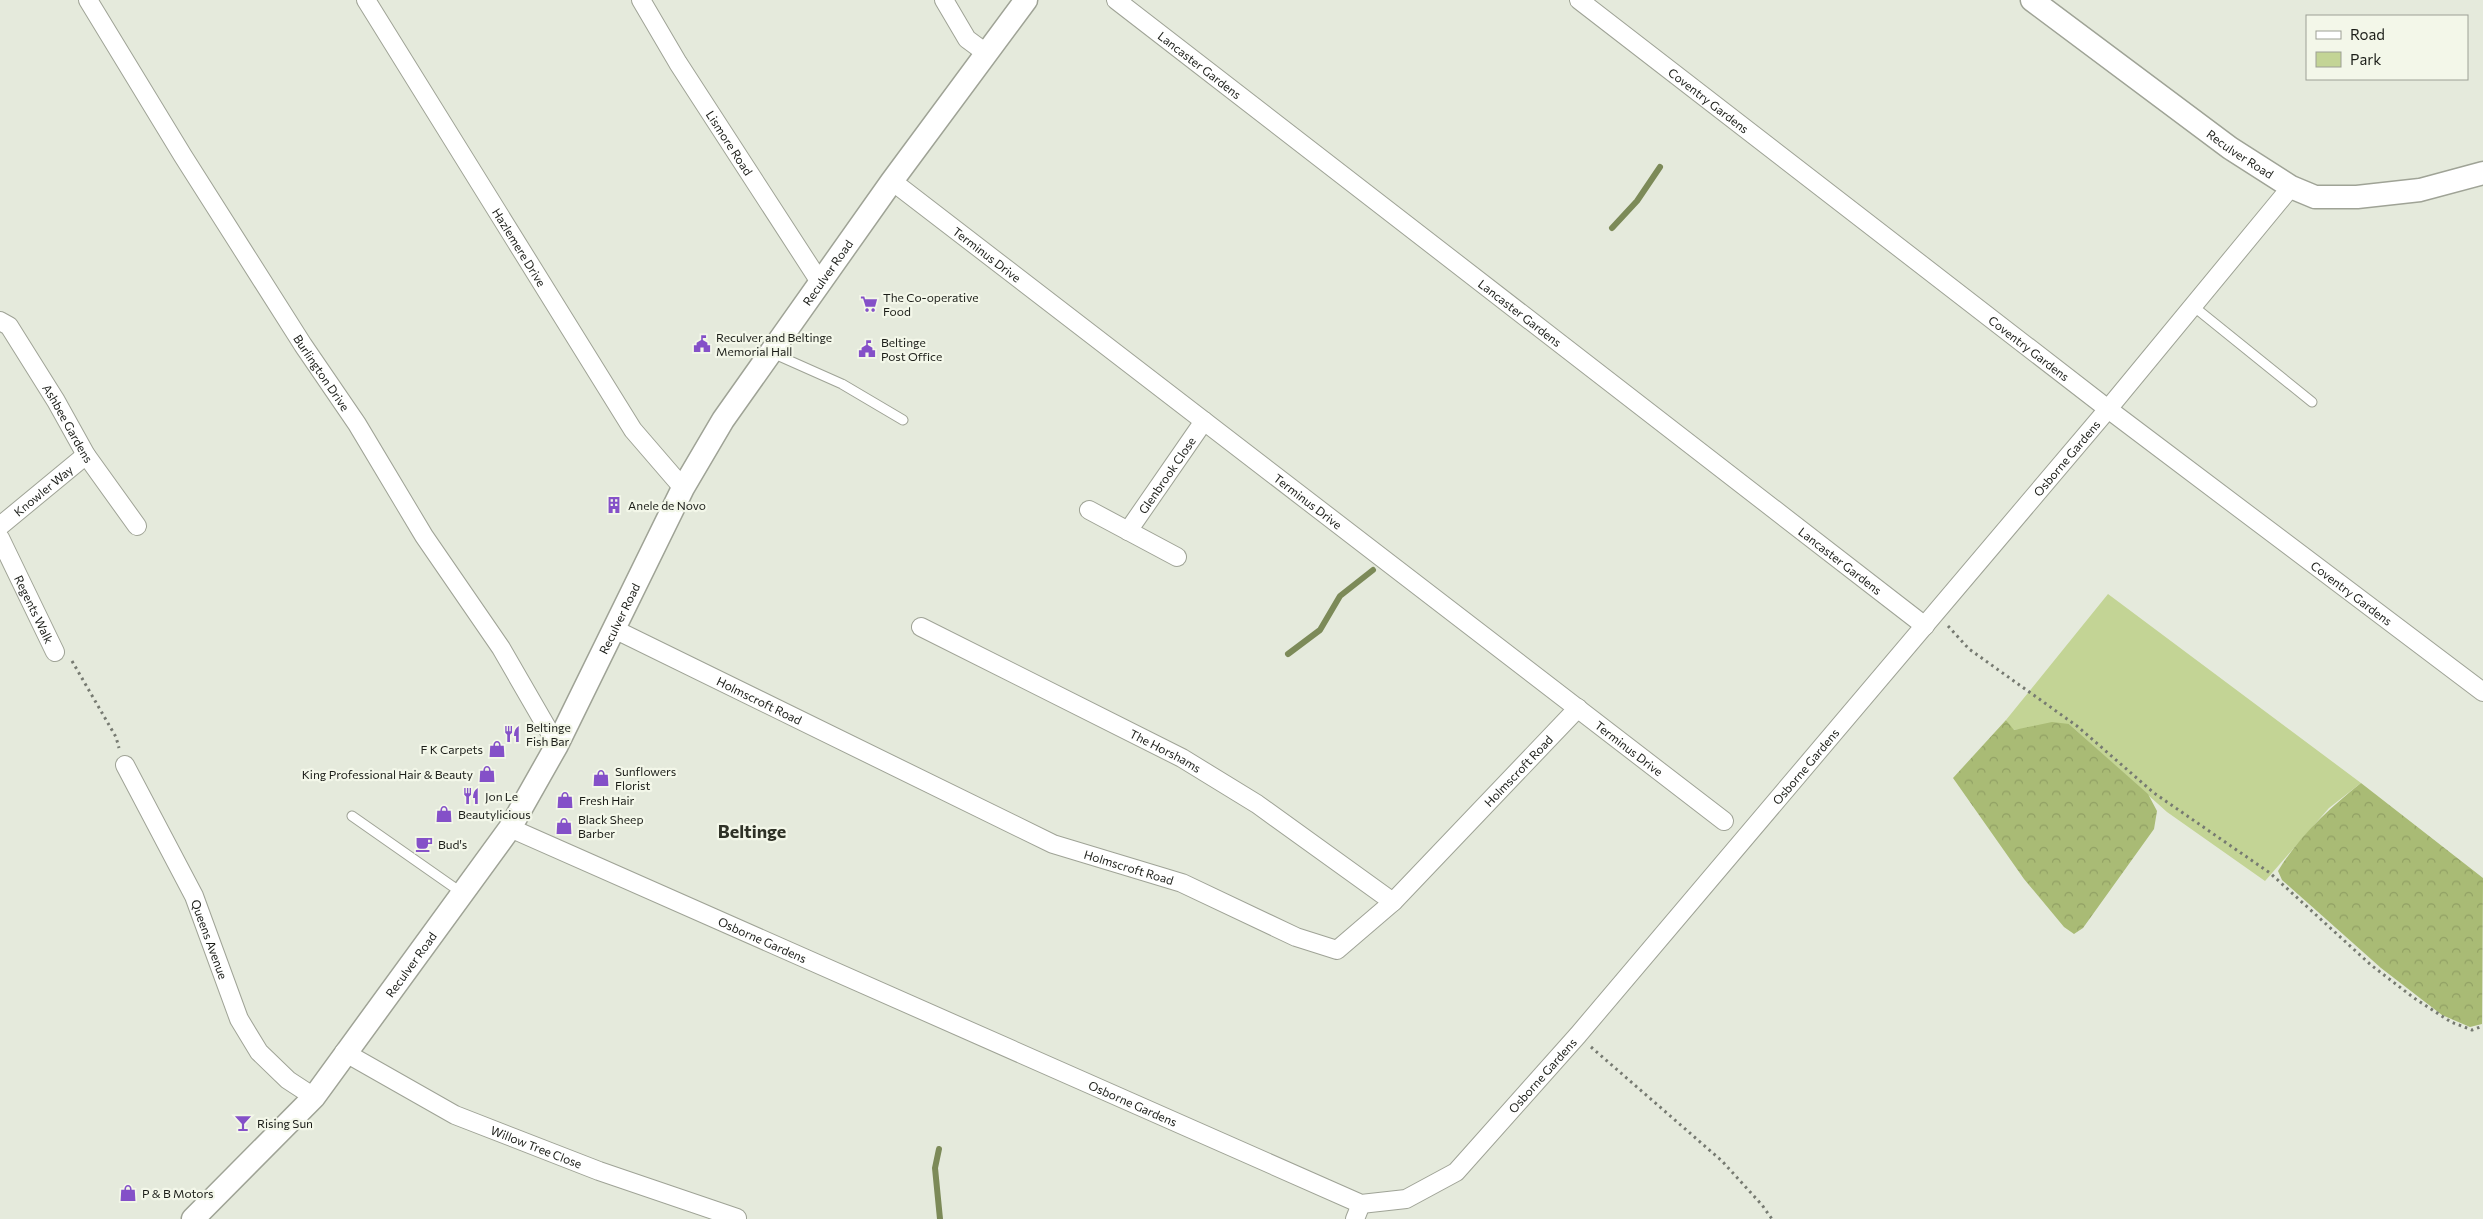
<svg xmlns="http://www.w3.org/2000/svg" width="2483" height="1219" font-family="Commissioner,sans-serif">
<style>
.green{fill:#c3d495}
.forest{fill:url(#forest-crowns)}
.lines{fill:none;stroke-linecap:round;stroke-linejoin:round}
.stream{stroke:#7c8a58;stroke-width:6}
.service-casing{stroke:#9fa396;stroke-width:11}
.minor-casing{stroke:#9fa396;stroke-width:20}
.tertiary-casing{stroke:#9fa396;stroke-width:25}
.path{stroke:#767a71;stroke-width:3;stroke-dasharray:2.5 4;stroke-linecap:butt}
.service{stroke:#fff;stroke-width:9}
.minor{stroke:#fff;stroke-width:18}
.tertiary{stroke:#fff;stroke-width:22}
.labels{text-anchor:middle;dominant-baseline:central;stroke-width:4.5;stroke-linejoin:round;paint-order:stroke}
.street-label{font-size:12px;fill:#1b1d18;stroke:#f3f7e9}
.poi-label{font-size:12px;fill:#1b1d18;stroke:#f3f7e9;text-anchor:start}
.district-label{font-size:18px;font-weight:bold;fill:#2f3227;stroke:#f3f7e9}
</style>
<defs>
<pattern id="forest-crowns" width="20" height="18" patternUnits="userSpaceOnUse" patternTransform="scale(1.25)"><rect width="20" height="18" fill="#a9bb75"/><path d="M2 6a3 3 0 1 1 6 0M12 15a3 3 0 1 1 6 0" fill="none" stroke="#91a064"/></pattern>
</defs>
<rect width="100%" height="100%" fill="#e5eadc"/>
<path class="green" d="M2108 594 2361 783 2329 808 2265 881 2167 812 2069 724 2013 730 2006 720Z"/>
<path class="forest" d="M2006 720 2014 730 2052 722 2069 724 2148 794 2157 811 2154 829 2083 928 2074 934 2064 927 2024 879 1953 778Z
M2361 783 2483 878 2482 1024 2470 1027 2442 1015 2381 968 2282 880 2278 871C2299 836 2330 808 2361 783Z"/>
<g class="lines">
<path class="stream" d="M1612 228 1637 201 1660 167
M1288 654 1320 630 1340 596 1373 570
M939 1149 935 1168 940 1219"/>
<g class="service-casing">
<path id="service" d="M2193 306 2312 402
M770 352 842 384 903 420
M352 816 462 893"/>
</g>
<g class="minor-casing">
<g id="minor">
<path id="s1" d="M88 0 183 156 303 345 357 424 424 536 501 648 557 745"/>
<path id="s2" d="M366 0 633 430 683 488"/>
<path id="s3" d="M641 0 678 63 820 282"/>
<path d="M944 0 967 39 986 53"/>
<path id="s4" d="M1116 0 1925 626"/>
<path id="s5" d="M1579 0 2108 409 2483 692"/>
<path id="s6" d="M892 181 1724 821"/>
<path id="s7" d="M0 321 9 326 56 401 86 455 137 526"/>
<path d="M1089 510 1177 557"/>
<path id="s8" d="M0 526 86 455"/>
<path id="s9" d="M1128 531 1204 421"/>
<path id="s10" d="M0 538 55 652"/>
<path id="s11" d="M921 627 1182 758 1257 804 1393 902"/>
<path id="s12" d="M614 629 1053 844 1182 883 1296 937 1337 950 1393 902 1578 708"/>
<path id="s13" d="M125 765 194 896 239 1019 259 1052 288 1080 314 1097"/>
<path id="s14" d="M510 828 1361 1204 1406 1199 1456 1172 1578 1035 2108 409 2291 187"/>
<path id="s15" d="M344 1052 455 1115 599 1171 737 1218"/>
<path d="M1355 1219 1361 1204"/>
</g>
</g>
<g class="tertiary-casing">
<g id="tertiary">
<path id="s16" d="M2032 0 2230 148 2291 187 2315 197H2357L2420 190 2483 173"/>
<path id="s17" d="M193 1219 314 1097 510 828 557 745 683 488 723 420 892 181 1026 0"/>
</g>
</g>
<path class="path" d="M1948 626 1969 649 2077 726 2154 793 2270 873 2371 965 2414 998 2451 1022 2472 1030 2483 1026
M72 661 116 737 119 748
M1591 1047 1722 1161 1762 1205 1772 1219"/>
<use href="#service" class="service"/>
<use href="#minor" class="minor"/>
<use href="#tertiary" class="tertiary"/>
</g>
<defs>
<g id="supermarket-bare" transform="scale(1.35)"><path d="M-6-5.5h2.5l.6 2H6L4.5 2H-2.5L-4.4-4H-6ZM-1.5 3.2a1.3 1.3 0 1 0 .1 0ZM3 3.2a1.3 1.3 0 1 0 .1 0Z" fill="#8450c8" stroke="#f3f7e9" stroke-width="2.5" paint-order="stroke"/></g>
<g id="civic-bare" transform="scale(1.35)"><path d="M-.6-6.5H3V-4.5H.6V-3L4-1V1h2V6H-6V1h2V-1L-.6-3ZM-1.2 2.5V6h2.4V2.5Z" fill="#8450c8" stroke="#f3f7e9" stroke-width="2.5" paint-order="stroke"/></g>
<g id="building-bare" transform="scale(1.35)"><path d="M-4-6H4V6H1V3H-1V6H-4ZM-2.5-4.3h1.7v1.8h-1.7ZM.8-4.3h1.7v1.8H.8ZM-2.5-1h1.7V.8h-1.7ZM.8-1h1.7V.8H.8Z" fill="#8450c8" stroke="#f3f7e9" stroke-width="2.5" paint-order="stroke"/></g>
<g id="restaurant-bare" transform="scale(1.35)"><path d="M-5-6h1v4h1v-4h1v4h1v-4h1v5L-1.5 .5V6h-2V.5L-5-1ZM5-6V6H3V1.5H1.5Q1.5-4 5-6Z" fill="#8450c8" stroke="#f3f7e9" stroke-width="2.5" paint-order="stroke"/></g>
<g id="shop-bare" transform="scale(1.35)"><path d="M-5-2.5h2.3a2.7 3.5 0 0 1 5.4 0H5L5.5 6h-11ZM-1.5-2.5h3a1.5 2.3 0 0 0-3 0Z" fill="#8450c8" stroke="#f3f7e9" stroke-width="2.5" paint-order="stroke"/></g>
<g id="cafe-bare" transform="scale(1.35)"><path d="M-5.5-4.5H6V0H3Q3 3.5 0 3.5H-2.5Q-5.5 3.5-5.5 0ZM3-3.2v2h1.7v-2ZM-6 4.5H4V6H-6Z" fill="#8450c8" stroke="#f3f7e9" stroke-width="2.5" paint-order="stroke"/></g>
<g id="bar-bare" transform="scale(1.35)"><path d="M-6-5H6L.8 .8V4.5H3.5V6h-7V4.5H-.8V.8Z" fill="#8450c8" stroke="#f3f7e9" stroke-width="2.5" paint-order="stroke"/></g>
</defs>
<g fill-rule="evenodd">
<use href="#supermarket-bare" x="869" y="304"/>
<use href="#civic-bare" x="702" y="344"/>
<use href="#civic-bare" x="867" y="349"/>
<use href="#building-bare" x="614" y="505"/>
<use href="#restaurant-bare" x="512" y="734"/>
<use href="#shop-bare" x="497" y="749"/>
<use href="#shop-bare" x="487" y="774"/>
<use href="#shop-bare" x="601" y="778"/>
<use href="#restaurant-bare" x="471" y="796"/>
<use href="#shop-bare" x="565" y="800"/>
<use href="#shop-bare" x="444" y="814"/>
<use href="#shop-bare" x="564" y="826"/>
<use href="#cafe-bare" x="424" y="844"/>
<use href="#bar-bare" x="243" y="1123"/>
<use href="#shop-bare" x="128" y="1193"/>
</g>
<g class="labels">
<g class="street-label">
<text stroke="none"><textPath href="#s4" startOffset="106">Lancaster Gardens</textPath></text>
<text stroke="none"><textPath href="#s5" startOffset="164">Coventry Gardens</textPath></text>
<text stroke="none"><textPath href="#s3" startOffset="168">Lismore Road</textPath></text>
<text stroke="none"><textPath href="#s16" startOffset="259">Reculver Road</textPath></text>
<text stroke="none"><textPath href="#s2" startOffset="291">Hazlemere Drive</textPath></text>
<text stroke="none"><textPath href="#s6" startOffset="120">Terminus Drive</textPath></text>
<text stroke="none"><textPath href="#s17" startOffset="1146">Reculver Road</textPath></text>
<text stroke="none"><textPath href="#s4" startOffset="511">Lancaster Gardens</textPath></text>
<text stroke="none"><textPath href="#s5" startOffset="569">Coventry Gardens</textPath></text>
<text stroke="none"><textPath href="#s1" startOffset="440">Burlington Drive</textPath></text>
<text stroke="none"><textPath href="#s7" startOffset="124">Ashbee Gardens</textPath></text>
<text stroke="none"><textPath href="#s14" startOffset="1972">Osborne Gardens</textPath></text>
<text stroke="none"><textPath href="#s9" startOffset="68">Glenbrook Close</textPath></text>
<text stroke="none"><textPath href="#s8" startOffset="56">Knowler Way</textPath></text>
<text stroke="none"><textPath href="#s6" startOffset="525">Terminus Drive</textPath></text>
<text stroke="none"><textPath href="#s4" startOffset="916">Lancaster Gardens</textPath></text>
<text stroke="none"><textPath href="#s5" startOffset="974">Coventry Gardens</textPath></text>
<text stroke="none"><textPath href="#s10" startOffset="79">Regents Walk</textPath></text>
<text stroke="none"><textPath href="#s17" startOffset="741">Reculver Road</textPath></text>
<text stroke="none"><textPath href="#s12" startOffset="162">Holmscroft Road</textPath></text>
<text stroke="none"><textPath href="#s6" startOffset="930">Terminus Drive</textPath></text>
<text stroke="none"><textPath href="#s11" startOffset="274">The Horshams</textPath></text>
<text stroke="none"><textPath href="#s14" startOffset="1568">Osborne Gardens</textPath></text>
<text stroke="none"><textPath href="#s12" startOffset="1048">Holmscroft Road</textPath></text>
<text stroke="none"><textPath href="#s12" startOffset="568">Holmscroft Road</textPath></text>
<text stroke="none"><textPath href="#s13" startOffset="194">Queens Avenue</textPath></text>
<text stroke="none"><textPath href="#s14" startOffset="276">Osborne Gardens</textPath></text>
<text stroke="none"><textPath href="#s17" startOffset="336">Reculver Road</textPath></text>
<text stroke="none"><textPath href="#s14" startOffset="1162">Osborne Gardens</textPath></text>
<text stroke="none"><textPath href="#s14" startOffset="681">Osborne Gardens</textPath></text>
<text stroke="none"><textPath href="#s15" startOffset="215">Willow Tree Close</textPath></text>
</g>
<g class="poi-label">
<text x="883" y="297">The Co-operative<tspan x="883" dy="14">Food</tspan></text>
<text x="716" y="337">Reculver and Beltinge<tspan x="716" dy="14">Memorial Hall</tspan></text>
<text x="881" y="342">Beltinge<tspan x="881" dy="14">Post Office</tspan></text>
<text x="628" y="505">Anele de Novo</text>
<text x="526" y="727">Beltinge<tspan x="526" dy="14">Fish Bar</tspan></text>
<text x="483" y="749" text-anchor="end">F K Carpets</text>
<text x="615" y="771">Sunflowers<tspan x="615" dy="14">Florist</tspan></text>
<text x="473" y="774" text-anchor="end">King Professional Hair &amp; Beauty</text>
<text x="485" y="796">Jon Le</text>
<text x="579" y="800">Fresh Hair</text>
<text x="458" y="814">Beautylicious</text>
<text x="578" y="819">Black Sheep<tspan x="578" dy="14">Barber</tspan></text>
<text x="438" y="844">Bud's</text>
<text x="257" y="1123">Rising Sun</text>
<text x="142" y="1193">P &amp; B Motors</text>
</g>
<g class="district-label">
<text x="752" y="831">Beltinge</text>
</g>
</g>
<rect x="2306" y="15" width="162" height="65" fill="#f3f7e9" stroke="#9da095"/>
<rect x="2316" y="31" width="25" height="8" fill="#ffffff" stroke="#9da095"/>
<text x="2350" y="40" font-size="15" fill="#1b1d18">Road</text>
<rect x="2316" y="52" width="25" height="15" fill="#c3d495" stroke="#9da095"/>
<text x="2350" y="65" font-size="15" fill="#1b1d18">Park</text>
</svg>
